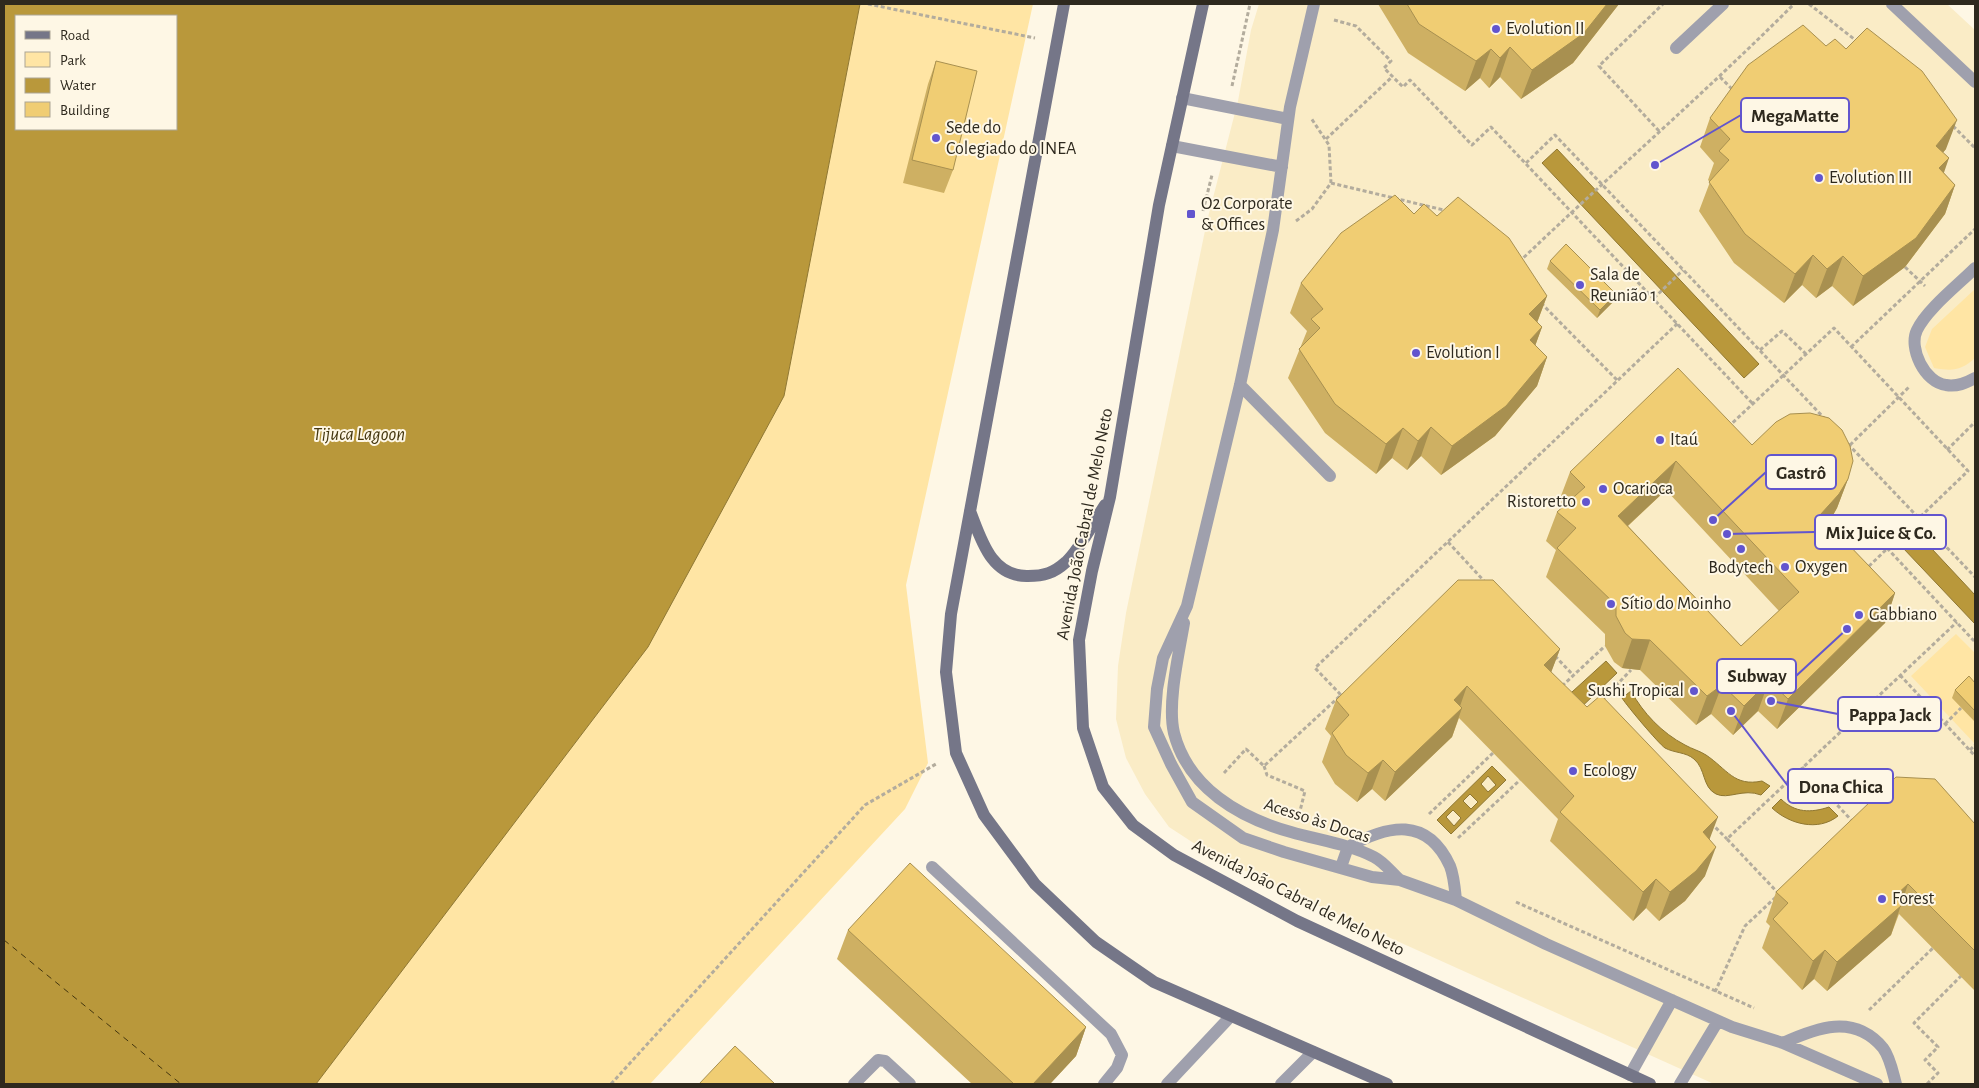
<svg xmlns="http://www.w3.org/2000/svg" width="1979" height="1088" font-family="'Alegreya Sans',sans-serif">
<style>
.built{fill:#faecc6}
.green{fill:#ffe5a4}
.water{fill:#b9983b;stroke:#8f7732;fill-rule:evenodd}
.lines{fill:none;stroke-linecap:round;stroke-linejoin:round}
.ferry{stroke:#44360e;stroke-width:1;stroke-dasharray:6 5;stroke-linecap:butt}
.path{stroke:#b3ac9d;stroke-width:3;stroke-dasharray:4 2.5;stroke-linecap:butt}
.lane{stroke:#9fa0ad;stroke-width:12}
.street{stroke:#9fa0ad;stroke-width:12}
.secondary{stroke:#757688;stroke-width:12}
.wall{fill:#ceb063;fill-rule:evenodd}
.shaded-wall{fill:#a89050}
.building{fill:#f0cd73;stroke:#a89050;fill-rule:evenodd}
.poi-dot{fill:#6255ce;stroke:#fef7e5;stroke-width:2}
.labels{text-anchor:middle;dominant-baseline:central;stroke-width:4;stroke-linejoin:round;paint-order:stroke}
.poi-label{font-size:18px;fill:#2e291e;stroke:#fef7e5;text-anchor:start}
.street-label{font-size:18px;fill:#2e291e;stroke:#fef7e5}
.water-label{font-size:19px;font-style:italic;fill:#44360e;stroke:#fef7e5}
.leader{fill:none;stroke:#6255ce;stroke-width:2}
.callout-dot{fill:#6255ce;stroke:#fef7e5;stroke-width:2}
.callout{fill:#fef7e5;stroke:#6255ce;stroke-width:2}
.callout-label{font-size:19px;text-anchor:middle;font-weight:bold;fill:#2e291e}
</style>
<rect width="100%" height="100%" fill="#fef7e5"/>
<path class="built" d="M1259 4H1947L1975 30V1084H1714L1284 890 1209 853 1169 827 1145 794 1126 758 1116 719 1118 666 1126 613 1207 221 1238 101 1251 30Z"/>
<path class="green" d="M860 4H1033L906 585 928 763 905 809 650 1084H316L648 647 784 396Z
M1975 289V358C1961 371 1952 371 1934 368L1925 347 1932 329Z
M1956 634 1975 653V744L1911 676Z"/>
<path class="water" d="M4 4H860L784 396 648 647 316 1084H4ZM176 16V129H16V16Z
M1557 149 1759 364 1744 378 1542 163Z
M1918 534 1975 595V624L1903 548Z
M1606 661 1617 673 1573 715 1561 702Z
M1631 691C1643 713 1662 733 1685 745 1692 749 1700 751 1706 755 1727 769 1734 787 1762 781L1770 786 1761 795C1743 788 1728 800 1716 794 1702 787 1706 769 1694 759 1686 752 1674 753 1665 748 1658 743 1627 706 1622 698Z
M1492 766 1506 780 1451 834 1437 820ZM1488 776 1496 785 1488 792 1481 784ZM1470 794 1478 802 1471 809 1463 801ZM1453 810 1461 818 1454 826 1446 817Z
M1781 799C1795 813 1811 813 1829 807L1838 816C1818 832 1789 824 1772 808Z"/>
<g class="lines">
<path class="ferry" d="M4 940 181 1084"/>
<path class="path" d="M868 4 1035 38
M1809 4 1858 42
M1334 20 1356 26 1391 61 1384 68 1403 87 1410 80 1472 145 1491 127 1753 404
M1720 77 1734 91
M1232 86 1250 4
M1953 126 1975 148
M1659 131 1599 66 1663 4
M1326 139 1392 77
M1526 163 1555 135 1825 419
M1331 183 1448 211
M1203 211 1212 175
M1296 221 1312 209 1331 183 1329 145 1311 118
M1519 262C1610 175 1705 93 1794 4
M1905 267 1925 286
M1654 298 1683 270
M1541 303 1618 381
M1851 347 1975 229
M1760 350 1782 331 1806 354
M1728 427 1834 328 1968 471 1866 569
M1848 444 1975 577
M1850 445 1910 386
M1947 450 1975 422
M1448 542 1485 582
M1887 548 1975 642
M1555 656 1573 675
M1900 675 1975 756
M1562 686 1605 646
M1602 700 1631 670
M1945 724 1961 708
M1970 750 1975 745
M1264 766 1267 775 1305 791 1300 811
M1802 767 1853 822
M1224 773 1246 749 1264 766 1341 695 1315 668 1678 323
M1429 814 1493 753
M1711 823 1727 839
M1458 838 1520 780
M1779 894 1727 839 1957 622
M1516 902 1754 1008
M1715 992 1745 926 1777 896
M1869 1010 1933 948
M611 1084 865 805 936 764
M1927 1084 1938 1073 1925 1060 1938 1047 1914 1023 1961 976"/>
<path class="lane" d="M1314 4 1290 107 1273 230 1240 385 1187 606 1163 658 1157 689 1154 727 1171 764 1192 802 1243 838 1284 852 1372 877 1400 880 1456 900 1546 944 1732 1027 1783 1043 1877 1084
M1892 4 1975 82
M1676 48 1723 4
M1182 98 1288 119
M1172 146 1282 167
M1975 268C1958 285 1927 309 1917 330 1908 348 1925 383 1946 385 1957 387 1966 383 1975 378
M1240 385 1330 476
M1184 623C1179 653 1167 704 1174 733 1188 788 1240 818 1291 832 1318 840 1349 844 1374 857 1384 862 1392 873 1400 880
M932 867 1111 1034 1122 1055 1117 1068 1104 1084
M1341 867 1348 847C1388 825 1427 816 1450 866 1454 876 1455 890 1456 900
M1783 1043C1816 1028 1854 1013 1883 1048 1890 1057 1893 1073 1896 1084
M1630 1075 1672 1000
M854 1084 878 1060 885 1061 910 1084
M1680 1084 1718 1021"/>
<path class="street" d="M1167 1084 1231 1016
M1281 1084 1313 1052"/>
<path class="secondary" d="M1064 4 951 614 946 672 956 753 984 815 1035 884 1096 942 1154 982 1387 1084
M1203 4 1159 205 1110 497 1092 571 1079 640 1083 728 1103 787 1133 825 1174 855 1297 921 1650 1084
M970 511C981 539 991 577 1028 576 1044 576 1054 573 1066 562 1078 552 1095 520 1105 505"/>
</g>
<path class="wall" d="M1378 4H1619L1573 63 1521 99 1500 77 1489 88 1480 78 1465 91 1408 53Z
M1826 46 1946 149 1943 152 1944 173 1955 185 1945 214 1905 267 1853 306 1832 286 1816 298 1802 285 1784 303 1734 263 1699 211 1710 182 1708 180 1714 163 1700 147 1710 118Z
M936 61 953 170 944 193 903 183 928 84Z
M1414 214 1437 216 1547 296 1537 323 1542 327 1535 346 1547 357 1537 386 1495 436 1441 475 1421 456 1407 470 1392 458 1376 474 1325 433 1288 378 1307 331 1290 313 1301 283Z
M1550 261 1613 302 1597 318 1547 269Z
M1752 445 1848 479 1837 508 1828 524 1895 593 1885 623 1777 729 1758 711 1733 735 1711 714 1696 725 1640 670 1622 668 1614 662 1605 646V634L1546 577 1556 550 1546 541 1557 512 1564 506 1559 501 1570 472ZM1666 490 1779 611 1741 646 1628 526Z
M1560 649 1551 672 1709 839 1705 876 1685 901 1659 921 1646 908 1633 921 1550 841 1558 819 1459 718 1452 737 1385 801 1372 789 1357 802 1335 784 1322 762 1331 736 1325 729 1336 700Z
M1975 683V722L1952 698 1955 690Z
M1975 824V991L1899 914 1891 935 1827 991 1814 979 1802 990 1762 948 1770 926 1766 922 1776 892Z
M848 930 1086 1027 1076 1056 1050 1084H972L837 959Z"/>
<path class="shaded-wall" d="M1607 4H1619L1573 63 1521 99 1532 70Z
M1510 47 1500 77 1489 88 1500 58Z
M1491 49 1480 78 1465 91 1476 61Z
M1957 120 1946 149 1925 175 1936 146Z
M1949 158 1939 187V168Z
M1955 185 1945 214 1905 267 1853 306 1863 276Z
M1813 255 1802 285 1784 303 1795 274Z
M1843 256 1832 286 1816 298 1827 269Z
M1616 294 1613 302 1597 318 1600 310Z
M1547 296 1536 325 1529 314Z
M1542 327 1531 357 1530 340Z
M1547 357 1537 386 1495 436 1441 475 1452 446Z
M1431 427 1421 456 1407 470 1418 441Z
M1403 428 1392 458 1376 474 1386 444Z
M1676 461 1666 490 1607 545 1618 516Z
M1848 479 1837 508 1828 524 1820 515Z
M1895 593 1885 623 1777 729 1788 699Z
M1632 639 1650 640 1640 670 1622 668Z
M1560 649 1549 678 1544 665Z
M1769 681 1758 711 1733 735 1744 706Z
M1722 685 1711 714 1696 725 1707 696Z
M1467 686 1458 712 1462 708 1452 737 1385 801 1395 772 1454 700Z
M1383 760 1372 789 1357 802 1368 773Z
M1718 817 1707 846 1703 832Z
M1716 847 1705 876 1685 901 1659 921 1670 892Z
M1656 879 1646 908 1633 921 1643 892Z
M1908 884 1891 935 1827 991 1837 962 1895 896Z
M1825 950 1814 979 1802 990 1813 961Z
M1086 1027 1076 1056 1050 1084H1033Z"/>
<path class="building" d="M1407 4H1607L1584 33 1532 70 1510 47 1500 58 1491 49 1476 61 1419 24Z
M1803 25 1826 46 1835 39 1846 49 1867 28 1922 71 1957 120 1936 146 1949 158 1939 168 1955 185 1916 238 1863 276 1843 256 1827 269 1813 255 1795 274 1745 234 1709 182 1729 160 1719 151 1730 139 1710 118 1748 65Z
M936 61 977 71 953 170 912 160Z
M1395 195 1414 214 1424 204 1437 216 1458 197 1509 238 1547 296 1529 314 1542 327 1530 340 1547 357 1506 406 1452 446 1431 427 1418 441 1403 428 1386 444 1335 404 1299 349 1320 328 1311 319 1323 309 1301 283 1341 233Z
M1566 244 1616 294 1600 310 1550 261Z
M1678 368 1752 445 1776 422 1790 414 1810 413 1829 418 1842 430 1850 446 1853 461 1848 479 1839 494 1820 515 1895 593 1788 699 1769 681 1744 706 1722 685 1707 696 1650 640 1632 639 1625 633 1616 616V605L1557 548 1576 528 1557 512 1585 487 1570 472ZM1676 461 1799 592 1741 646 1618 516Z
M1458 580H1493L1560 649 1544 665 1587 707 1601 695 1718 817 1703 832 1716 847 1696 871 1670 892 1656 879 1643 892 1560 812 1574 796 1467 686 1454 700 1462 708 1395 772 1383 760 1368 773 1346 755 1332 733 1349 715 1336 700Z
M1969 676 1975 683V711L1955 690Z
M1896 777 1935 779 1975 824V951L1908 884 1895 896 1902 905 1837 962 1825 950 1813 961 1773 919 1788 903 1776 892Z
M910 863 1086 1027 1033 1084H1014L848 930Z
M735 1046 775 1084H699Z"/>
<g class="poi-dot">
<circle cx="1496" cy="29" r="5"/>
<circle cx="936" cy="138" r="5"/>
<circle cx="1819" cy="178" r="5"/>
<rect x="1186" y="209" width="10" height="10" rx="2.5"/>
<circle cx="1580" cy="285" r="5"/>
<circle cx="1416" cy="353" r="5"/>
<circle cx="1660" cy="440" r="5"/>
<circle cx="1603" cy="489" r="5"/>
<circle cx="1586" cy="502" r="5"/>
<circle cx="1741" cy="549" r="5"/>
<circle cx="1785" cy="567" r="5"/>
<circle cx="1611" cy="604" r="5"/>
<circle cx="1859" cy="615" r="5"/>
<circle cx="1694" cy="691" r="5"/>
<circle cx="1573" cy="771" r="5"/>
<circle cx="1882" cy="899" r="5"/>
</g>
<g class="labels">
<g class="poi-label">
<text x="1506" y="29">Evolution II</text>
<text x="946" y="128">Sede do<tspan x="946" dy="21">Colegiado do INEA</tspan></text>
<text x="1829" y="178">Evolution III</text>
<text x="1201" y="204">O2 Corporate<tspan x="1201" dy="21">&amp; Offices</tspan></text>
<text x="1590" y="275">Sala de<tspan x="1590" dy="21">Reunião 1</tspan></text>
<text x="1426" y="353">Evolution I</text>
<text x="1670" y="440">Itaú</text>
<text x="1613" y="489">Ocarioca</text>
<text x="1576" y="502" text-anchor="end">Ristoretto</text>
<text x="1795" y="567">Oxygen</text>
<text x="1741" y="568" text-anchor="middle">Bodytech</text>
<text x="1621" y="604">Sítio do Moinho</text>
<text x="1869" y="615">Gabbiano</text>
<text x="1684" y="691" text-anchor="end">Sushi Tropical</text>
<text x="1583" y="771">Ecology</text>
<text x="1892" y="899">Forest</text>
</g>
<g class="street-label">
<text transform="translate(1085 524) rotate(-79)">Avenida João Cabral de Melo Neto</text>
<text transform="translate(1317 821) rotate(18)">Acesso às Docas</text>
<text transform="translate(1298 898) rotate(27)">Avenida João Cabral de Melo Neto</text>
</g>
<g class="water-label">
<text x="359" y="434">Tijuca Lagoon</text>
</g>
</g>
<path class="leader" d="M1655 165L1741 115M1713 520L1766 472M1727 534L1815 532M1847 629L1796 676M1771 701L1838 714M1731 711L1788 786"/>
<g class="callout-dot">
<circle cx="1655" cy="165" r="5"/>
<circle cx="1713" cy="520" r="5"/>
<circle cx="1727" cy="534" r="5"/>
<circle cx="1847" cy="629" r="5"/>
<circle cx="1771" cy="701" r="5"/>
<circle cx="1731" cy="711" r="5"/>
</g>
<g class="callout">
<rect x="1741" y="98" width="108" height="34" rx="5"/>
<rect x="1766" y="455" width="70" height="34" rx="5"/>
<rect x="1815" y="515" width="131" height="34" rx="5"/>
<rect x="1717" y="659" width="79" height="34" rx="5"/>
<rect x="1838" y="697" width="103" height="34" rx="5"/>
<rect x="1788" y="769" width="105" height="34" rx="5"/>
</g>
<g class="callout-label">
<text x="1795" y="122">MegaMatte</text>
<text x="1801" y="479">Gastrô</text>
<text x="1881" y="539">Mix Juice &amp; Co.</text>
<text x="1757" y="682">Subway</text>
<text x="1890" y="721">Pappa Jack</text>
<text x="1841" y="793">Dona Chica</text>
</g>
<rect width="1979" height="1088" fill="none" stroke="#2e291e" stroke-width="10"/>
<rect x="15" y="15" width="162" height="115" fill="#fef7e5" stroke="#aba595"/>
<rect x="25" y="31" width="25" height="8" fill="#757688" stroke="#aba595"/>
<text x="60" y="40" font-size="15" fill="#2e291e">Road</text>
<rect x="25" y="52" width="25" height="15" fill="#ffe5a4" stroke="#aba595"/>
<text x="60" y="65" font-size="15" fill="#2e291e">Park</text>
<rect x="25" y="78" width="25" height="15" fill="#b9983b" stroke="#aba595"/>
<text x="60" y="90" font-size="15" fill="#2e291e">Water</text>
<rect x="25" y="102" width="25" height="15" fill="#f0cd73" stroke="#aba595"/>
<text x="60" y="115" font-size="15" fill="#2e291e">Building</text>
</svg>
